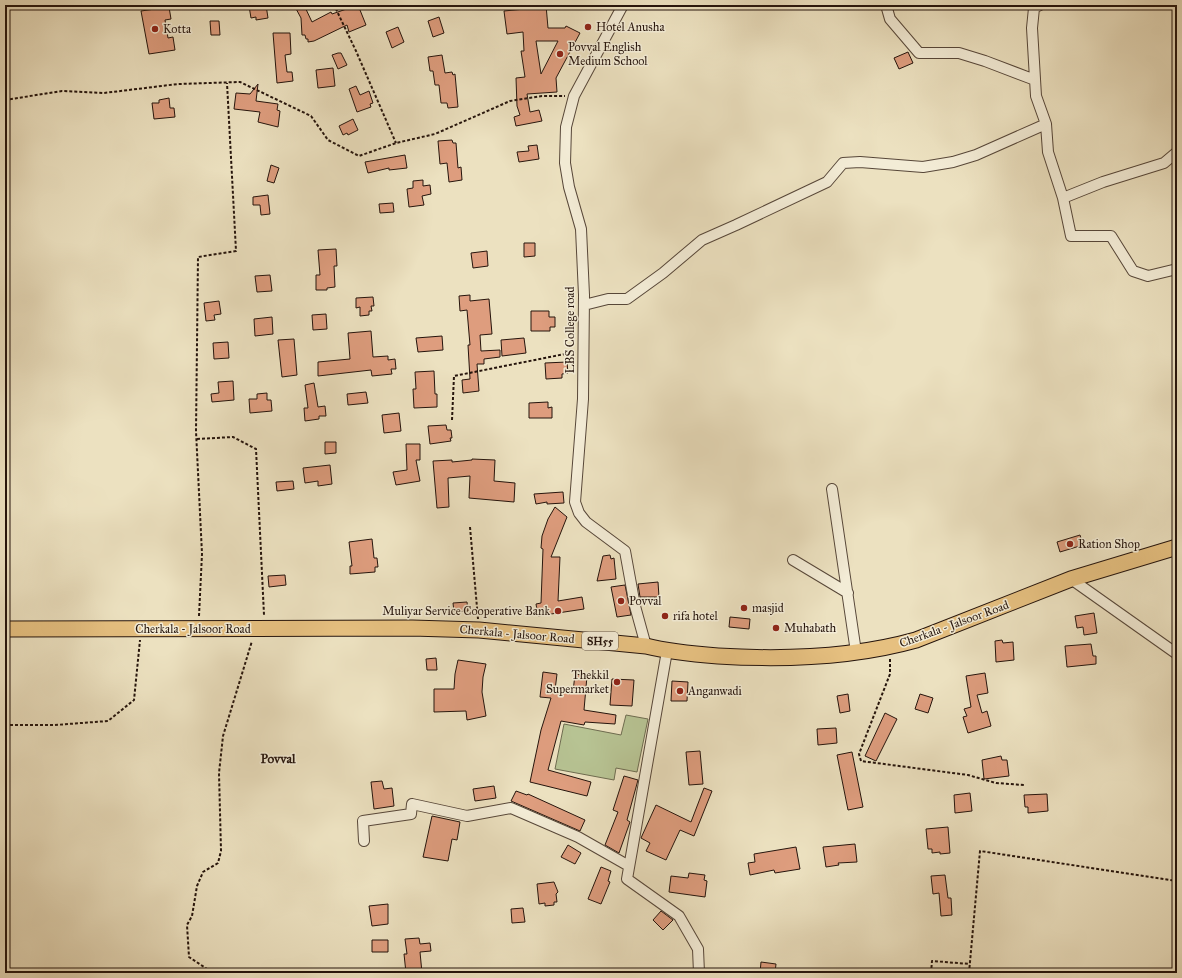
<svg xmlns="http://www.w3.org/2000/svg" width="1182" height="978" font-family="'IM FELL Great Primer',serif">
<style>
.green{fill:#b7c393;stroke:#6e6c50}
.building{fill:#de9d7e;stroke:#25140c;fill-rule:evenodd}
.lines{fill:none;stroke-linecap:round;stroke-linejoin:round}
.minor-casing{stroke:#574739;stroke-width:12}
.primary-casing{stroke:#25140c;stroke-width:17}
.path{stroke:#25140c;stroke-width:2;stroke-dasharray:3 2;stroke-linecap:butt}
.minor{stroke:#f3ecd6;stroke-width:10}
.primary{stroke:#e6c080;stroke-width:15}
.poi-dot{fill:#8f2418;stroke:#f3ecd6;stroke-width:1.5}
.labels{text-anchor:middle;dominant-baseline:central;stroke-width:3;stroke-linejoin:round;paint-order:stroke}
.shield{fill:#f3ecd6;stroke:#635549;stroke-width:1}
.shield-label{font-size:11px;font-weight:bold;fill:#25140c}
.poi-label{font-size:12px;fill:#25140c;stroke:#f3ecd6;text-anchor:start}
.street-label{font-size:12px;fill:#25140c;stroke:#f3ecd6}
.neighbourhood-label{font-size:13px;font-weight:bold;fill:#25140c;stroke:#f3ecd6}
</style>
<rect width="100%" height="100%" fill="#ece1c0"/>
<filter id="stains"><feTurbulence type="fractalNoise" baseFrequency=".005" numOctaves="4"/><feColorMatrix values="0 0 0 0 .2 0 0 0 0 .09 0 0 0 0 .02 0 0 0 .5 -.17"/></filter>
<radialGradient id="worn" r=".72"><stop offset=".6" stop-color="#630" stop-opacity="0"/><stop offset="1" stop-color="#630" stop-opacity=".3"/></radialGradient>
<path class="green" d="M626 715 648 719 637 772 616 768 614 780 555 769 564 724 621 735Z"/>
<path class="building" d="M266 5 268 18 256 20V17L251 18 249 6Z
M294 5H304L312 22 331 12 332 14 358 5 366 25 349 32 347 25 314 41 308 42V39H306L305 35H302L301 18Z
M535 5H546L548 28H565L566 26 580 33 556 78 557 92 527 94 530 112 539 110 542 121 516 126 514 117 520 115 517 106 516 78 525 77 521 51H524L523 32 507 34 504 11 535 8ZM536 41H558L541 74Z
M169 7 171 19 165 20 168 38 173 37 175 50 149 54 141 11Z
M439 17 444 33 433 37 428 21Z
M210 21H219L220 35H211Z
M398 27 404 42 392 48 386 32Z
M273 33H290L291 54 285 55 287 72H292L293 81 277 83Z
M908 52 913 63 899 69 894 58Z
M338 53H341L347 65 338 69 332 55Z
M442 55 445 73 452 72 453 75 455 74 458 107 448 108 447 103H441L439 85H435L433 71H430L428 57Z
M333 68 335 86 318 88 316 70Z
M258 84 256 101 278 104 277 110 280 111 278 127 258 122 260 112 234 109 236 93 250 94Z
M356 86 360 95 369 91 373 103 370 104 371 107 357 112 349 89Z
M169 98 170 108H174L175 117 154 119 152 103H159V100Z
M353 119 358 130 348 135 347 133 343 135 339 126Z
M452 140 453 143H456L458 168 461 167 462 180 449 182 447 163 440 164 438 141Z
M537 145 539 159 519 162 517 152 529 151 528 146Z
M405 155 407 168 389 170V168L368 173 365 162Z
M271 165 279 168 274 183 267 181Z
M423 180V186L430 185 431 194 422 196 424 205 409 207 407 189 413 188V181Z
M268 195 270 214 261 215 260 205H253V197Z
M393 203 394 212 380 213 379 204Z
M524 243H535V256L524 257Z
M336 249 337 266H334L335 287 327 288V290H316V275H320L318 250Z
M487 251 488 266 473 268 471 253Z
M270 275 272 291 257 292 255 276Z
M470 295V301L489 299 492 334 480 335 481 351 500 350V357L484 359V364H477L479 391 463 393 462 380 470 379 468 345H470L467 310 460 311 459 296Z
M373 297 374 306H371L372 311H369V315L360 316V307L356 308V298Z
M219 301 221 314 214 315 215 320 206 321 204 303Z
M531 311H549V317H555V327H550V331H531Z
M326 314 327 329 313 330 312 315Z
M272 317 273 334 255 336 254 319Z
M371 331 373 357 388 356V360L395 359 396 369H391L392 374 372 376 371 370 318 376V362L350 359 348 333Z
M442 336 443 350 418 352 416 338Z
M524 338 526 353 502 356 501 340Z
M294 339 297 375 282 377 278 340Z
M228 342 229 358 214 359 213 343Z
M567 362 568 373 562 374V378L546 379 545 363Z
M434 371 435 394H437V407L414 408 413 389H416L415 372Z
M233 381 234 400 212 402 211 394 219 393 218 382Z
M314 383 318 407 325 406 326 416H319V419L305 421 304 408H308L305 385Z
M366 392 368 403 348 405 347 394Z
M267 393V400H271L272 411 250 413 249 399H257V394Z
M548 402V408L552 407V418H529V403Z
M399 413 401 431 384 433 382 415Z
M446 425 447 430H451L452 438H450L451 441 430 444 428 426Z
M325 442H336V453L325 454Z
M406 444H420V460H416L420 481 396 485 393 472 407 470Z
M472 459 495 460 494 481 515 483 514 502 469 498 470 476 448 478 449 507 437 508 433 461 452 460V462L472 460Z
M330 465 332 484 318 486V481L305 483 303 468Z
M293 481 294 489 277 491 276 482Z
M563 492 564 503 547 504V502L536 504 534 494Z
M555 507 567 517 551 557H560L558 601 582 597 584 609 538 616 536 604 541 603 543 549 541 548 542 536 548 519Z
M1080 535 1083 545 1060 552 1057 542Z
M372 539 374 558H377L378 567H375V572L350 574V566H352L349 542Z
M610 555 611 559 614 558 616 579 597 581 603 556Z
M285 575 286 585 269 587 268 576Z
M658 582 659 597H640L638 584Z
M625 585 631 615 617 617 611 587Z
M467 602 468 611 454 612 453 603Z
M1094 613 1097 633 1084 635 1083 627 1077 628 1075 616Z
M730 617 750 619 749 629 729 627Z
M1002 640 1003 643 1013 642 1014 660 996 662 995 641Z
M1091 644 1093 656H1096V664L1067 667 1065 646Z
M436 658 437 670H427L426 659Z
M458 660 486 664 483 677 482 692 486 716 467 720 466 711 434 712V689H454L455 674Z
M543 672 557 674 555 690 573 692 575 674 587 676 584 710 616 715 615 724 585 722 584 725 561 721 548 770 591 782 587 796 530 782 541 730 551 698 540 697Z
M985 673 988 693 977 695 982 713 987 711 991 726 968 733 963 717 967 716 964 709 971 707 966 676Z
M612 679 634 680 632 706 610 705Z
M672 681 688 682 687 701H671Z
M848 694 850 711 840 713 837 696Z
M920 694 933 698 928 713 915 709Z
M885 713 897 719 876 761 865 756Z
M836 728 837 743 818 745 817 729Z
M700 751 703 784 689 785 686 752Z
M852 752 863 807 848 810 837 755Z
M1001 756 1002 760H1007L1009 776 984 779 982 760Z
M624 776 638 780 627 820 630 822 619 853 605 845 618 812 613 810Z
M382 781 384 789 392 788 394 806 374 809 371 782Z
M494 786 496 798 475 801 473 789Z
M704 788 712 791 694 836 680 830 666 860 646 851 650 843 641 838 656 805 691 822Z
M516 791 527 795 528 794 585 820 580 831 511 801Z
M970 793 972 811 955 813 954 795Z
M1047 794 1048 811 1028 813V807H1025L1024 795Z
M432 816 460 822 457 840 452 839 448 861 423 857Z
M948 827 950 853 940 854V852L932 853V849H928L926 829Z
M855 844 857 862 838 863 839 865 826 867 823 847Z
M568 845 581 853 575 864 561 857Z
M796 847 800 869 775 873 774 870 750 875 748 863 755 862 754 854Z
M601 867 611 871 608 881 610 882 601 904 588 899Z
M689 873 705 875 704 880 707 881 705 897 669 892 671 876 688 878Z
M945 875 948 898H951L952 915 941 916 939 893 933 894 931 876Z
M554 882 558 892 556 894 557 902H554V905L545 906V903L539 904 537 884Z
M388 904V924L372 926 369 906Z
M523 908 525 922 512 923 511 909Z
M661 911 673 920 663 930 653 920Z
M419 938 420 944 430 943 431 951 420 952 422 973H406L404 954H407L405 939Z
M372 940H388V952H372Z
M761 962 776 964 775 973H760Z"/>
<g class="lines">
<g class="minor-casing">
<path id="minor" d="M623 5 574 96 566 127 565 163 569 187 581 229 584 295 583 399 575 502 579 513 586 522 625 551 635 606 646 646
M886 5 890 19 919 53H959L985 61 1035 80
M1040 5 1034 8 1032 28 1036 96 1046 124 1048 152 1063 198
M1177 152 1164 163 1103 182 1063 198 1071 236H1111L1133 271 1148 276 1177 269
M584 305 608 299H627L663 273 702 240 736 225 827 182 843 163 860 162 923 167 953 162 976 155 1046 124
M832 489 856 652
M793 560 848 593
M1071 579 1177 654
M667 651 627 879 679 916 698 949 699 973
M364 841 363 821 411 814 412 804 467 816 511 808 578 837 629 866"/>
</g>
<g class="primary-casing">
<path id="primary" d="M5 629 412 628 479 630 646 646C670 652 693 654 718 656 784 660 852 658 916 640L1071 579 1177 547"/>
</g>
<path class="path" d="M343 5 335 7 356 51 396 143
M5 100 62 91 104 93 178 84 240 82 311 116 328 140 359 156 396 143 435 134 510 101 542 96H565
M452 420 454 376 575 352
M197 439 233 437 256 449 264 615
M470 527 478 619
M199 616 202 554 196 431 198 257 236 251 227 83
M890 659V674L859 754 861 761 968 775 996 783 1024 785
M5 725H55L108 721 134 700 140 640
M211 973 210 971 189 957 187 925 192 916 197 886 203 872 218 863 221 851 219 773 223 736 252 641
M931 973 932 961 970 964
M969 973 980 851 1177 881"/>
<use href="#minor" class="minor"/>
<use href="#primary" class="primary"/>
</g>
<g class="poi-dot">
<circle cx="588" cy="27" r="4"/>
<circle cx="155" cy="29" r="4"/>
<circle cx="560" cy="54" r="4"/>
<circle cx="1070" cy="544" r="4"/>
<circle cx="621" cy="601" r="4"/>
<circle cx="744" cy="608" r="4"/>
<circle cx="558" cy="611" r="4"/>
<circle cx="665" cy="616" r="4"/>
<circle cx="776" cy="628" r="4"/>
<circle cx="617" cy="682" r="4"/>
<circle cx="680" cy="691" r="4"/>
</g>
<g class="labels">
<rect class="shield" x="582" y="632" width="36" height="18" rx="3"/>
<g class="shield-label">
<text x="600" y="641">SH55</text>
</g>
<g class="poi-label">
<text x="596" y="27">Hotel Anusha</text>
<text x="163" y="29">Kotta</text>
<text x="568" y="47">Povval English<tspan x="568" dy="14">Medium School</tspan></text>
<text x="1078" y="544">Ration Shop</text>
<text x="629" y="601">Povval</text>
<text x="752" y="608">masjid</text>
<text x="550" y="611" text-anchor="end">Muliyar Service Cooperative Bank</text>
<text x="673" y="616">rifa hotel</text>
<text x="784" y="628">Muhabath</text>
<text x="609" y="675" text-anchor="end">Thekkil<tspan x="609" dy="14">Supermarket</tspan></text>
<text x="688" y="691">Anganwadi</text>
</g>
<g class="street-label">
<text transform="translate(570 330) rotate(-90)">LBS College road</text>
<text transform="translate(954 624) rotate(-20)">Cherkala - Jalsoor Road</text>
<text x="193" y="629">Cherkala - Jalsoor Road</text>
<text transform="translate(517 634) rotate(5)">Cherkala - Jalsoor Road</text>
</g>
<g class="neighbourhood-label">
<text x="278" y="759">Povval</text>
</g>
</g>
<rect width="1182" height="978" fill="none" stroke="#ece1c0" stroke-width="20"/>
<rect x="6" y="6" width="1170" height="966" fill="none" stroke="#25140c" stroke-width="2"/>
<rect x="10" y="10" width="1162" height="958" fill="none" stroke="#25140c"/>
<rect width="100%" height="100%" filter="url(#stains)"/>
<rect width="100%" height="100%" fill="url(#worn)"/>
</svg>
